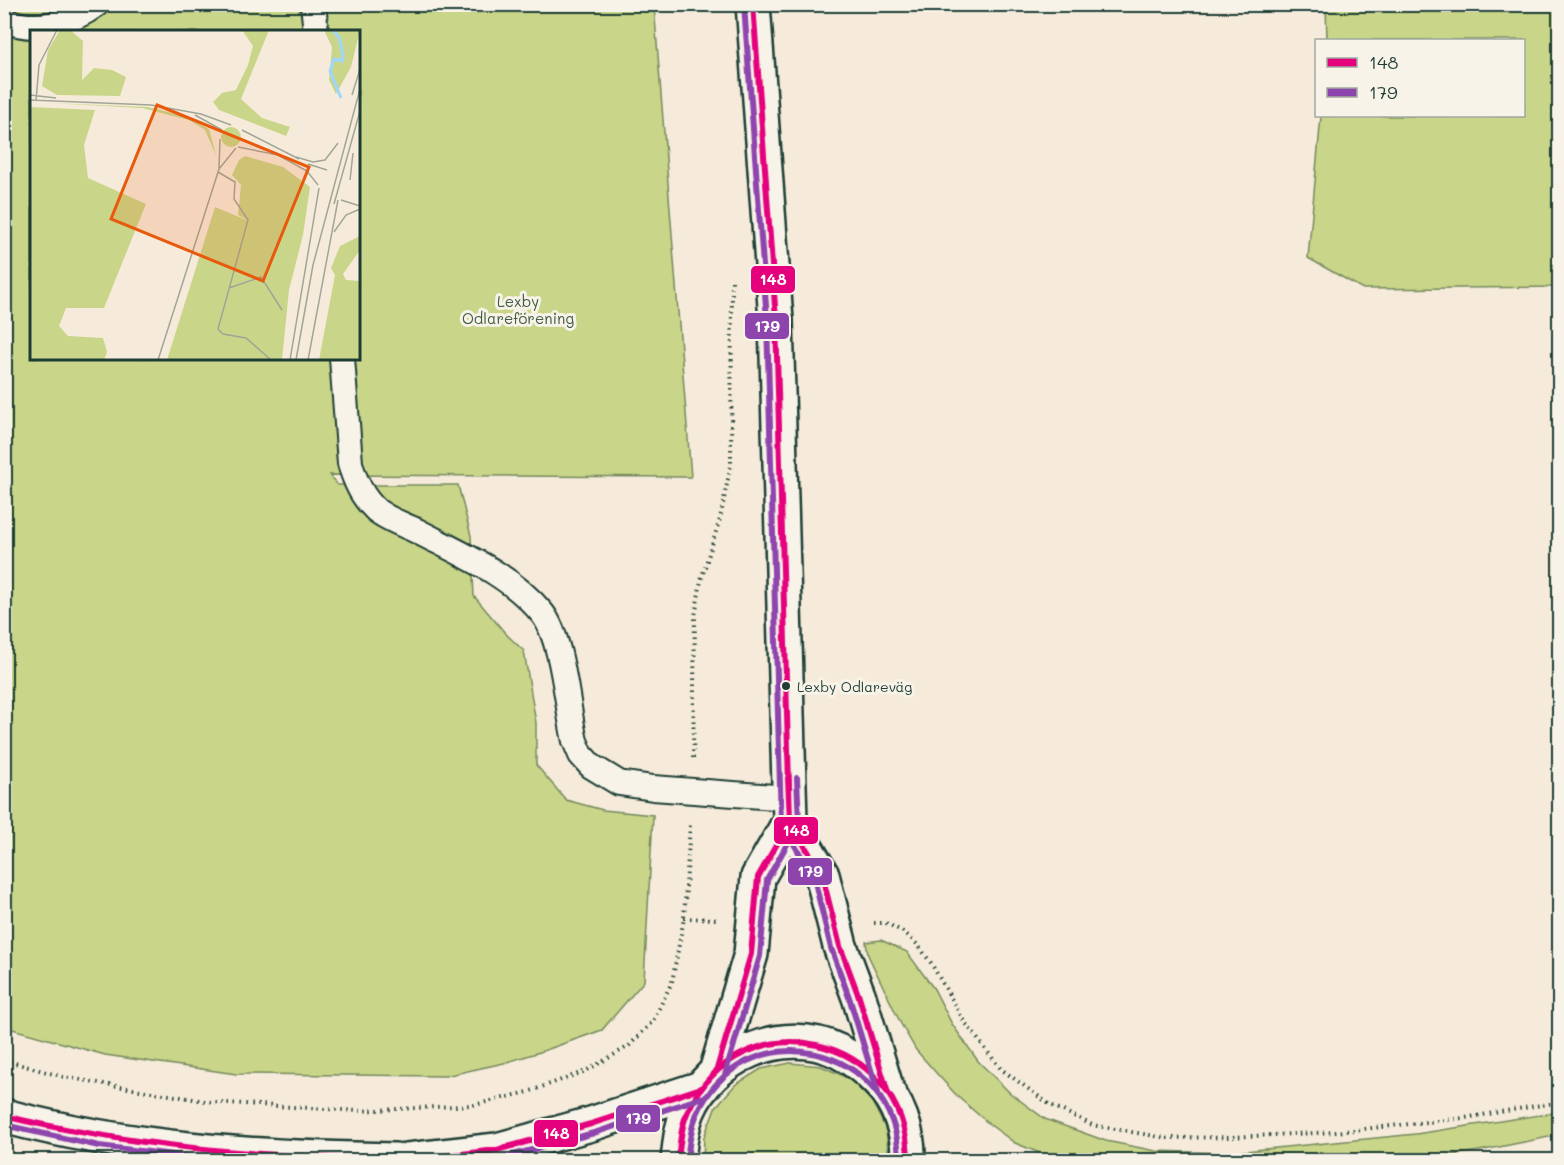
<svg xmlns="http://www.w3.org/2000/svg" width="1564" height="1165" font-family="Mali,sans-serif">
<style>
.green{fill:#c9d588;stroke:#74895e;stroke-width:1.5;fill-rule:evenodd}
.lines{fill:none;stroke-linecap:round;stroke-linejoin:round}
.lane-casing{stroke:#1f3d34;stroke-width:28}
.secondary-casing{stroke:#1f3d34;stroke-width:38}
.path{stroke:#1f3d34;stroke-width:4;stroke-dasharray:1.5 4.5;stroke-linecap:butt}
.lane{stroke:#f7f3e8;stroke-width:24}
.secondary{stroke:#f7f3e8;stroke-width:33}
.bus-1-casing{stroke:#f7f3e8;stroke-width:10}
.bus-2-casing{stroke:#f7f3e8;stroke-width:10}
.bus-1{stroke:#e5007d;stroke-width:6}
.bus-2{stroke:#8e44ad;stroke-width:6}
.bus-dot{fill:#1f3d34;stroke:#f7f3e8;stroke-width:2}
.labels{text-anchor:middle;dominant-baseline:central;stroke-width:6;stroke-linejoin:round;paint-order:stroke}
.bus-label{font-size:14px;fill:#1f3d34;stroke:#f7f3e8;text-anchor:start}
.park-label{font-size:15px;fill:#415b45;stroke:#f7f3e8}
.inset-river{fill:none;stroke:#9ed6fe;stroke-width:3}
.inset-road{fill:none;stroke:#a0a598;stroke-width:1.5}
.view{fill:#e8590c;fill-opacity:0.15;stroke:#e8590c;stroke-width:3}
.inset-edge{fill:none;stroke:#1f3d34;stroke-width:3}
.line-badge{stroke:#f7f3e8;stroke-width:2}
.badge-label{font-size:16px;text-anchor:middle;font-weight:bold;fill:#fff}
</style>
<rect width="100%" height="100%" fill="#f6ebda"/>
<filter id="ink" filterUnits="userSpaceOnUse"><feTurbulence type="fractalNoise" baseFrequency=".0167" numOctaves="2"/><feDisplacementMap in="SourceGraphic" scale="12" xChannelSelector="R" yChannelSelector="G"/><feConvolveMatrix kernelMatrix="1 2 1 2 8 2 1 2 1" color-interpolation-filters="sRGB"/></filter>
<g filter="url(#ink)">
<path class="green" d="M4 5H654L691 477 330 475 337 485H458L471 536 474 596 506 634 524 651 536 723V765L566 800 603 810 653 815 644 981 602 1030 543 1051 504 1063 445 1076 236 1074 105 1055 5 1027ZM32 32H358V358H32Z
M1326 5H1559V287L1363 289 1308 258 1321 116H1524V40H1327Z
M881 940 907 952 934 989 952 1024 978 1061 1010 1093 1045 1119 1106 1141 1156 1151 1225 1153 1416 1134 1559 1112V1135L1479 1151 1418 1160H1057L1015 1143 989 1124 958 1097 938 1075 916 1050 901 1024 868 955 866 942Z
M790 1063 821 1066 850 1079 872 1102 886 1129 889 1160H703L704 1137 715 1108 735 1085 761 1069Z"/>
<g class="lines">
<g class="lane-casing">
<path id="lane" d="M313 4 316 32
M4 20C36 33 70 24 97 4
M342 358 350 463C355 482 362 497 376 510 387 519 404 525 417 531 461 554 510 574 542 613 563 639 567 707 575 741L581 755 591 766 619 783 653 788 788 798"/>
</g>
<g class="secondary-casing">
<path id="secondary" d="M753 4 776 320 790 821 822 875 840 946 859 997 887 1090
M716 1072 751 954 758 877 790 821
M4 1116C131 1150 264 1158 395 1160
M407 1160 497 1150 591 1124 701 1088
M678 1160C680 1143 681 1127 688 1111 711 1056 783 1024 838 1051 854 1059 866 1069 878 1081 898 1101 909 1132 908 1160"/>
</g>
<path class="path" d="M693 758 695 617 701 580 720 519 731 464 732 281
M684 918 716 919
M874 923H886L905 933 918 945 931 963 964 1021 1001 1069 1049 1104 1092 1125 1166 1138 1231 1137 1336 1132 1464 1118 1560 1102
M4 1060 64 1077 211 1102 358 1111 474 1105 528 1092 586 1071 629 1046 653 1021 672 982 684 918 690 825"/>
<use href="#lane" class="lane"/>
<use href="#secondary" class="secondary"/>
<g class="bus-1-casing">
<path id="bus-1" d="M753 4 776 320 790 821 822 875 840 946 859 997 887 1090
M716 1072 751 954 758 877 790 821 788 778
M4 1116C134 1147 262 1157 395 1160
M407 1160 497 1150 591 1124 701 1088
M678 1160C680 1144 681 1126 688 1111 742 996 906 1034 908 1160"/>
</g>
<g class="bus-2-casing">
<path id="bus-2" d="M744 5 767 320 781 822 814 878 831 948 850 1000 878 1093
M725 1075 760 956 767 880 799 823 797 778
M4 1125 99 1146 215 1160
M484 1160 499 1159 594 1133 704 1097
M687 1160C689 1146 690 1130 696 1116 744 1008 897 1043 899 1160"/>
</g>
<use href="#bus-1" class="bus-1"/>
<use href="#bus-2" class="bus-2"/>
</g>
</g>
<circle class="bus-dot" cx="786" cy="686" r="5"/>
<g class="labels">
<g class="bus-label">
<text x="797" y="686">Lexby Odlareväg</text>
</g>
<g class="park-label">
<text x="518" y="301">Lexby<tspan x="518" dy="17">Odlareförening</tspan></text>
</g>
</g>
<g transform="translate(30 30)">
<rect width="330" height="330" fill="#f6ebda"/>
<path d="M30 0H40L53 11 52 50 64 38 82 40 96 47 90 66 27 65 12 56 18 20ZM212 0H239L211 69 232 88 260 97 256 106 189 80 183 72 192 63 206 60 218 35 223 16ZM294 0H330L321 37 306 64 299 50 302 17ZM19 73 118 77 154 86 179 99 186 125 175 100 159 90 112 78ZM0 77 65 80 54 115 58 148 116 174 74 278H36L29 296 38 306 73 308 77 322 74 330H0ZM191 107a10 10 0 1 1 20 0a10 10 0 1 1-20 0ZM215 126 253 137 280 157 273 205 259 260 252 330H137L185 177 219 191 208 185 211 155 202 145 209 130ZM330 206V220L313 244 316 250 330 251V330H289L305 245 301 238 310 216Z" fill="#c9d588"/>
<path class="inset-river" d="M303 0 309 7 313 25 312 31 304 29 300 41 311 68"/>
<path class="inset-road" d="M0 65 26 68M322 65 330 39M0 70 121 75 171 84 201 95M6 71 9 35 27 0M165 85 192 100M212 100 269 129M208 117 248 125 277 141 288 155M266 127 283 132 295 130 308 113M278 134 297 140M189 139 206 118M188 142 205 152 204 169 218 190 188 299 193 304 216 308 241 330M320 150 323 123M311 170 330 176M304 174 330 81M304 202 316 185 330 179M199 258 231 247 252 280M128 330 189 139 190 109M260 330 289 158M266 330 283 235 330 59M278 330 308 170"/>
<path class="view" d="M127 75 279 137 233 251 81 189Z"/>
<rect width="330" height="330" class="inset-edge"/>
</g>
<g class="line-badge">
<rect x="750" y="265" width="46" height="29" rx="6" fill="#e5007d"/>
<rect x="744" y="312" width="46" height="28" rx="6" fill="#8e44ad"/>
<rect x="773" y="816" width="46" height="29" rx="6" fill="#e5007d"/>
<rect x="787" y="857" width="46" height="29" rx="6" fill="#8e44ad"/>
<rect x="615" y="1104" width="46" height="29" rx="6" fill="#8e44ad"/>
<rect x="533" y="1119" width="46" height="29" rx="6" fill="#e5007d"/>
</g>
<g class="badge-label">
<text x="773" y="285">148</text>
<text x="767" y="332">179</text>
<text x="796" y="836">148</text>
<text x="810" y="877">179</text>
<text x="638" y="1124">179</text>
<text x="556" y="1139">148</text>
</g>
<rect width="1564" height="1165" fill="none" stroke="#f7f3e8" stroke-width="24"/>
<rect x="12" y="12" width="1540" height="1141" fill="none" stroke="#1f3d34" stroke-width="2" filter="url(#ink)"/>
<rect x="1315" y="39" width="210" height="78" fill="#f7f3e8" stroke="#a1aaa0" stroke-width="1.5"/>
<rect x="1327" y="58" width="30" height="9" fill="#e5007d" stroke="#a1aaa0" stroke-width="1.5"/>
<text x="1369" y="69" font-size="18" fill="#1f3d34">148</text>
<rect x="1327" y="88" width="30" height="9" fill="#8e44ad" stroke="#a1aaa0" stroke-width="1.5"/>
<text x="1369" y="99" font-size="18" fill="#1f3d34">179</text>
</svg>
